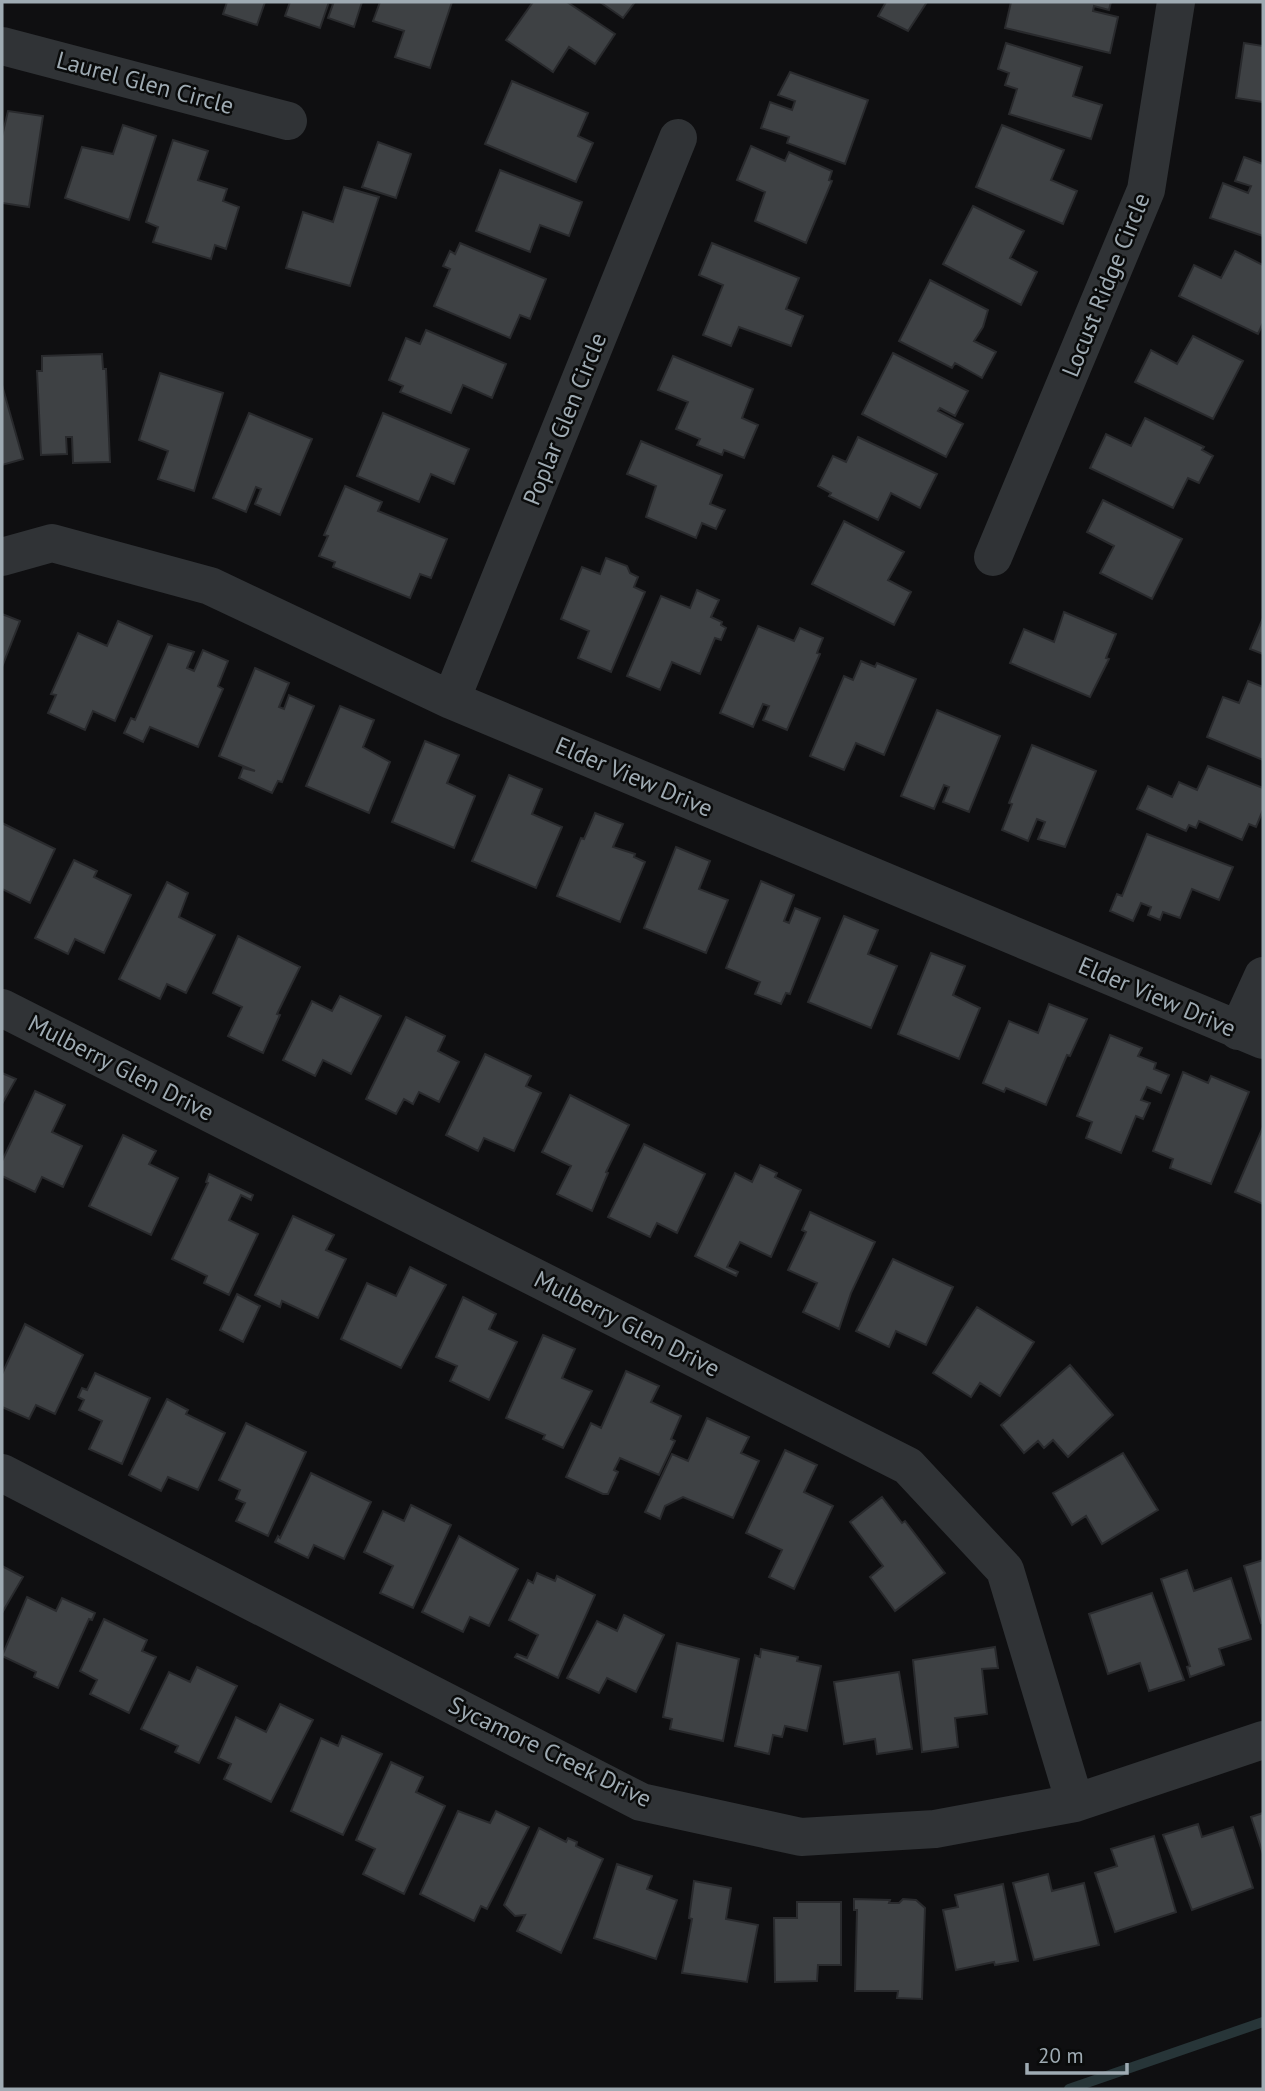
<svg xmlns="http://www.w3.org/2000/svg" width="1265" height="2091" viewBox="0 0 1265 2091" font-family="'PT Sans',sans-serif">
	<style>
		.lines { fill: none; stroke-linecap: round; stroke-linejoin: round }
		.stream { stroke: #273538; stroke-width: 10 }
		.building { fill: #3e4144; stroke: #292a2d; stroke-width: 2 }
		.minor { stroke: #303336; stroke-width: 38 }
		.labels { text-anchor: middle; stroke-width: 5; stroke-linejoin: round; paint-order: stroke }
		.street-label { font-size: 24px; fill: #9fabb3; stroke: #0a0b0b }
	</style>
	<rect width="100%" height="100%" fill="#0f0f11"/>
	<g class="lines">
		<!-- stream -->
		<path class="stream" d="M1069 2089 1263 2022"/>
	</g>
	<!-- building -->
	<path class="building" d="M227 2H265L257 25 223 14Z
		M290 2H362L354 27 328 18 333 4 329 2 320 28 285 16Z
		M380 2H452L430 68 395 57 404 31 373 21Z
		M533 2H567L615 34 595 64 569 47 553 72 506 40Z
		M600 2H635L623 18Z
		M886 2H927L908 31 878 16Z
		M1011 2H1111L1109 10 1094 6 1093 11 1118 17 1110 53 1005 28Z
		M1006 43 1082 67 1073 96 1102 105 1091 139 1009 114 1017 89 1005 85 1009 73 998 69Z
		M1244 43 1263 46V102L1236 98Z
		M790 72 868 100 845 164 787 143 789 137 761 128 770 102 792 110 795 101 778 95Z
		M512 81 588 113 578 136 593 143 576 182 485 144Z
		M8 111 43 116 29 207 2 203V136Z
		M123 125 156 136 129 220 65 198 82 147 113 154Z
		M1002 125 1064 150 1051 180 1077 191 1063 224 976 187Z
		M173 140 208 151 198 180 227 189 223 201 239 207 226 249 215 245 211 259 153 242 158 227 146 222Z
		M378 142 411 154 396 198 362 187Z
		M751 146 785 161 789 152 832 171 829 180 832 181 806 243 755 221 765 192 737 180Z
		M1244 157 1263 164V236L1210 218 1223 183 1248 193 1251 186 1235 181Z
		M500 170 582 202 569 236 540 225 530 252 476 231Z
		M344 187 379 197 350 286 286 268 303 212 333 222Z
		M973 206 1024 231 1010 258 1037 272 1021 305 943 264Z
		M460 243 546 279 530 319 520 315 510 338 434 306 450 269 443 266 450 251 455 254Z
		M712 243 799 278 786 309 803 316 791 346 739 327 731 346 703 335 723 285 699 275Z
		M1235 251 1263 265V323L1258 334 1179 296 1194 265 1221 278Z
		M930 280 988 310 983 327 974 341 996 352 982 378 955 363 952 368 899 341Z
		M426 330 506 364 492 398 463 385 451 413 400 392 403 386 389 380 406 338 420 344Z
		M1193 336 1243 361 1213 419 1135 382 1151 350 1177 364Z
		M893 353 968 391 955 416 940 408 938 411 963 424 946 457 862 414Z
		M102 354 103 369H106L110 462 73 463 72 437H66L67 454 41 455 37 371H42V356Z
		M673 356 753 389 742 418 758 425 744 458 724 450 722 455 697 445 700 439 676 429 688 402 658 390Z
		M160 373 223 393 194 491 158 479 168 451 139 440Z
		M2 385 23 459 2 465Z
		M249 413 312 439 280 515 255 504 261 489 256 487 246 512 213 498Z
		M383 413 469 449 454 484 431 474 419 502 357 476Z
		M1145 418 1204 447 1202 450 1213 456 1199 483 1188 478 1173 508 1090 468 1106 434 1131 446Z
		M858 437 937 474 920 508 891 493 878 520 829 496 831 493 818 486 833 456 846 462Z
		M641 441 722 475 710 504 725 510 716 529 702 523 696 538 646 517 656 486 627 474Z
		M345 486 382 502 378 511 447 539 431 578 420 574 410 598 333 567 335 562 319 556 328 536 324 535Z
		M1103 500 1182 539 1152 599 1100 573 1114 546 1087 532Z
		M844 521 904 552 888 580 911 592 894 625 812 584Z
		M606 558 627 566 630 573 638 577 634 587 645 592 611 672 578 658 589 631 561 619 582 567 600 574Z
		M697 590 719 600 711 617 722 622 721 625 726 628 721 640 715 638 700 674 672 662 660 690 627 676 661 596 690 608Z
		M1064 612 1116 634 1106 658 1109 659 1090 697 1010 663 1024 629 1054 642Z
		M2 614 20 621 2 667Z
		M1263 618V654L1250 649Z
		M118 621 152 636 115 721 93 711 85 730 48 713 56 695 51 694 78 633 107 646Z
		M758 626 794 641 800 628 823 638 817 653 820 654 787 730 763 720 769 706 763 704 753 727 720 713Z
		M168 644 194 652 187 668 194 671 203 650 228 661 218 686 223 689 198 747 150 727 143 742 124 733 131 718 135 720Z
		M861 661 875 667 877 663 916 679 884 755 856 743 844 770 810 756 844 676 853 680Z
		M255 668 289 683 279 707 284 709 289 695 314 706 282 782 278 781 272 793 239 778 243 768 255 771 219 756Z
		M1248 681 1263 687V760L1207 737 1223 697 1239 703Z
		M340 706 374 720 363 747 390 762 369 813 306 786Z
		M937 710 1000 736 969 812 943 802 949 787 944 785 934 809 901 796Z
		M425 741 459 755 447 783 475 796 454 848 392 822Z
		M1032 745 1096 771 1065 847 1038 839 1045 822 1037 819 1028 841 1002 830 1012 804 1009 803Z
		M1208 766 1263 788V810L1256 827 1249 824 1242 840 1199 821 1196 828 1189 825 1186 831 1137 809 1148 786 1172 797 1179 782 1197 790Z
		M509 775 542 789 532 814 562 827 536 888 472 861Z
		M595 813 623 824 613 847 635 854 634 857 645 862 620 922 557 896 581 838 584 839Z
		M2 823 55 849 30 903 2 889Z
		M1147 834 1233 867 1219 900 1192 889 1180 918 1163 912 1160 920 1148 915 1151 907 1141 903 1133 921 1110 911 1117 894 1122 896Z
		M676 847 710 861 699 889 728 900 706 953 644 928Z
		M74 860 97 871 94 877 131 895 104 953 75 939 68 954 35 938Z
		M761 881 794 895 784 921 789 923 795 908 820 918 790 994 786 993 781 1004 755 994 760 982 726 968Z
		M167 882 188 893 179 917 215 935 186 993 167 984 160 999 119 979Z
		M844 916 878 930 868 954 897 966 871 1028 808 1002Z
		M238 936 300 967 277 1014 280 1015 263 1053 228 1036 242 1007 213 993Z
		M931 953 965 966 953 995 980 1008 959 1059 898 1034Z
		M340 996 381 1016 351 1074 323 1060 315 1076 283 1060 312 1001 332 1011Z
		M1049 1004 1087 1019 1070 1056 1067 1055 1046 1105 1006 1088 1004 1092 983 1083 1009 1021 1038 1033Z
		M406 1017 445 1036 438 1051 459 1062 439 1102 419 1092 413 1104 404 1099 396 1114 366 1099Z
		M1110 1035 1142 1048 1138 1056 1156 1063 1154 1069 1169 1075 1161 1093 1147 1087 1141 1100 1150 1103 1143 1119 1136 1116 1121 1153 1086 1138 1092 1122 1077 1116Z
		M485 1054 531 1076 526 1086 541 1093 514 1151 484 1138 478 1151 446 1135Z
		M1183 1072 1208 1083 1211 1076 1249 1092 1211 1184 1170 1168 1173 1159 1153 1151Z
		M2 1073 16 1079 2 1104Z
		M35 1091 65 1105 52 1132 82 1146 63 1187 42 1177 35 1192 2 1176V1161Z
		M570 1095 629 1125 606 1172 608 1173 592 1211 557 1194 571 1166 542 1152Z
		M1263 1127V1204L1235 1192Z
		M123 1135 156 1151 149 1164 178 1178 151 1235 89 1206Z
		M644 1144 705 1174 677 1233 657 1223 650 1237 608 1217Z
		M760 1165 777 1173 775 1177 801 1190 771 1257 740 1242 727 1267 738 1272 736 1276 695 1256 735 1173 752 1182Z
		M209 1174 253 1195 251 1200 241 1195 229 1220 258 1234 229 1295 204 1283 207 1276 172 1259 208 1183 206 1182Z
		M810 1212 875 1242 851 1293 839 1329 803 1312 817 1283 788 1270 806 1232 802 1230Z
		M293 1216 334 1235 326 1250 346 1259 318 1318 282 1301 280 1307 255 1295Z
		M893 1259 953 1287 926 1345 896 1331 889 1347 856 1331Z
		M410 1267 446 1285 401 1368 341 1339 367 1283 396 1296Z
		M237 1294 260 1306 243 1342 220 1330Z
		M463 1297 496 1314 489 1329 517 1342 489 1400 450 1381 457 1366 436 1357Z
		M977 1307 1034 1342 1000 1396 980 1383 971 1397 933 1373Z
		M25 1324 83 1355 55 1414 36 1405 29 1419 2 1407V1374Z
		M543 1335 575 1349 562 1378 592 1391 563 1448 543 1439 545 1435 506 1418Z
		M1070 1365 1113 1415 1068 1457 1053 1440 1044 1448 1038 1441 1024 1453 1001 1425Z
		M626 1371 659 1386 651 1402 681 1416 671 1439 675 1441 659 1475 620 1458 614 1470 618 1472 608 1494H603L566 1477 591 1423 601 1428Z
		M95 1373 150 1398 122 1464 89 1449 102 1421 79 1410 84 1400 78 1397 82 1388 87 1390Z
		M167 1399 188 1410 186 1414 225 1433 198 1490 168 1477 161 1491 129 1475Z
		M707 1418 749 1437 741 1453 759 1461 733 1518 683 1497 665 1506 660 1519 645 1512 672 1454 688 1461Z
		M246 1423 306 1452 268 1536 236 1521 245 1503 236 1499 240 1490 219 1480Z
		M785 1450 817 1465 804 1492 833 1506 794 1589 769 1577 782 1550 746 1533Z
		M1123 1453 1158 1510 1102 1544 1086 1516 1072 1525 1053 1493Z
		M311 1473 371 1502 344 1559 314 1545 308 1558 275 1542 278 1536 280 1538Z
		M882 1497 902 1523 905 1521 945 1573 895 1611 870 1577 883 1566 850 1522Z
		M411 1505 451 1525 413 1608 380 1593 393 1566 364 1552 383 1511 404 1521Z
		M459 1536 518 1569 489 1626 470 1617 463 1632 422 1612Z
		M1263 1560V1622L1261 1623 1244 1566Z
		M2 1566 23 1577 2 1613Z
		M1187 1570 1194 1591 1231 1578 1251 1639 1219 1649 1224 1665 1190 1677 1187 1667 1190 1666 1161 1579Z
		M537 1573 555 1581 557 1576 595 1595 558 1678 515 1657 517 1654 527 1658 538 1635 509 1620 528 1580 533 1583Z
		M1152 1593 1184 1680 1149 1691 1140 1663 1108 1674 1089 1614Z
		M27 1597 56 1611 62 1598 95 1613 92 1620 89 1619 58 1688 34 1677 36 1672 2 1656Z
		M624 1615 664 1635 636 1692 607 1678 599 1693 567 1678 597 1621 617 1631Z
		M104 1619 147 1640 142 1651 156 1657 129 1713 90 1694 97 1680 80 1671Z
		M677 1643 739 1659 723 1741 670 1729 672 1719 663 1717Z
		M995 1647 998 1668 982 1669 987 1714 955 1718 958 1747 922 1752 913 1660Z
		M761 1649 798 1657 797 1661 821 1666 807 1731 785 1726 782 1737 773 1735 769 1754 735 1746 755 1655 760 1657Z
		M197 1667 237 1686 199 1763 175 1752 178 1746 141 1729 169 1672 190 1682Z
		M899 1672 912 1749 877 1754 875 1739 844 1744 834 1682Z
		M280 1704 313 1720 271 1802 224 1779 231 1764 218 1758 236 1717 266 1732Z
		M342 1736 382 1754 343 1835 291 1811 321 1738 338 1746Z
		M391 1762 423 1777 416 1792 445 1806 404 1894 363 1874 375 1849 356 1840Z
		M458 1811 490 1823 496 1811 529 1827 487 1909 481 1906 474 1921 420 1894Z
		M1263 1813V1854L1251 1817Z
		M1198 1824 1202 1837 1233 1827 1253 1888 1192 1910 1163 1835Z
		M539 1828 566 1842 568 1838 577 1842 576 1846 603 1859 561 1953 517 1931 525 1915 515 1916 504 1905Z
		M1154 1836 1176 1912 1115 1932 1095 1873 1117 1866 1111 1849Z
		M617 1864 652 1876 647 1889 677 1900 656 1959 594 1938Z
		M1048 1874 1052 1891 1084 1883 1099 1945 1034 1960 1013 1883Z
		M694 1881 731 1888 726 1919 758 1925 747 1982 682 1973 692 1919 689 1918Z
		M1003 1884 1018 1961 995 1965 994 1962 956 1970 943 1910 958 1907 955 1895Z
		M854 1899 890 1900 889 1903H899L903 1899 916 1900 925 1908 922 1999 897 1998 898 1991H855L857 1910H854Z
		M797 1902H841V1965H818L817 1981 775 1982 774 1918H797Z"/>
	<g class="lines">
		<!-- minor -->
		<path class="minor" d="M2 46 288 121
			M2 557 52 543 210 586 451 700 1263 1040
			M993 557 1146 190 1176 2
			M451 700 678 138
			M2 1008 908 1466 1005 1570 1075 1803
			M1238 1031 1263 976
			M2 1473 641 1802 801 1837 935 1829 1075 1803 1263 1740"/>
	</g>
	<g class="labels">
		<!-- street labels -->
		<g class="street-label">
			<text transform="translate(145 83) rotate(15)" y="8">Laurel Glen Circle</text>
			<text transform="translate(1106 285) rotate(-68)" y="8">Locust Ridge Circle</text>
			<text transform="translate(565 419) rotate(-68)" y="8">Poplar Glen Circle</text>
			<text transform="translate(634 777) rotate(23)" y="8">Elder View Drive</text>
			<text transform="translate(1157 997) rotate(23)" y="8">Elder View Drive</text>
			<text transform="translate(121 1068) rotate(27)" y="8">Mulberry Glen Drive</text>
			<text transform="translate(627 1324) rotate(27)" y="8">Mulberry Glen Drive</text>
			<text transform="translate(550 1752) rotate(26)" y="8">Sycamore Creek Drive</text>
		</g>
	</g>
	<!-- border -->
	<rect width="1265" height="2091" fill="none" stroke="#9fabb3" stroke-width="7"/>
	<!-- scale -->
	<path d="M1027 2063v10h100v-10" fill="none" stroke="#9fabb3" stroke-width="3.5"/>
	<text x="1038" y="2063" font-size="21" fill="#9fabb3" stroke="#0a0b0b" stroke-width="5" paint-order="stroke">20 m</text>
</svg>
